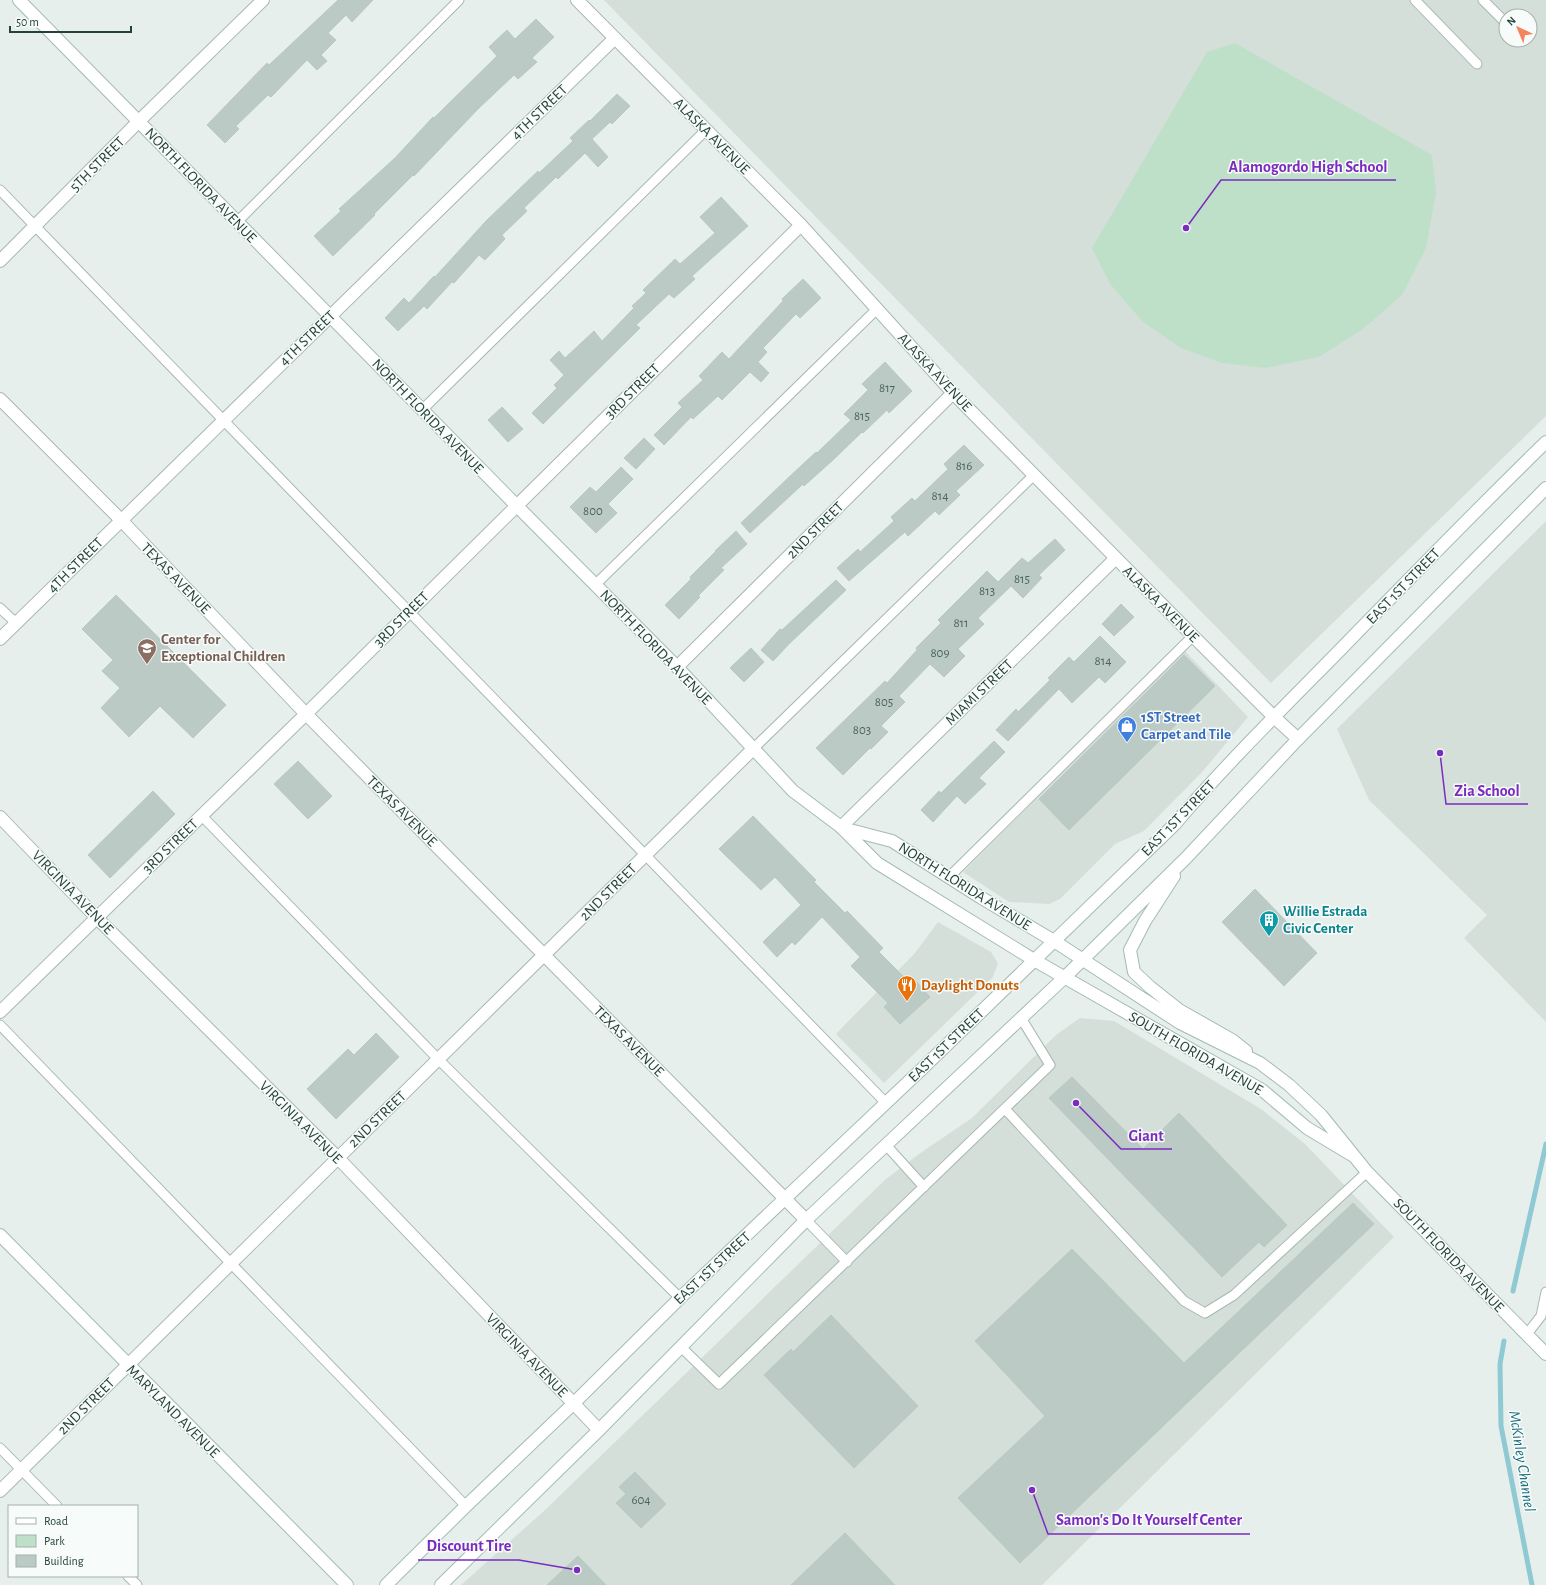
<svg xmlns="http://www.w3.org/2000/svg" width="1546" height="1585" viewBox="0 0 1546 1585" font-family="'Alegreya Sans',sans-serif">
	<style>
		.built { fill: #d4dfda; fill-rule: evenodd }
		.green { fill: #bfe0c8 }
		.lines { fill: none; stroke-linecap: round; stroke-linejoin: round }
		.stream { stroke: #8ec9d4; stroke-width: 5 }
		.building { fill: #bbcac4; stroke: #b8c9c2 }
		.lane-casing { stroke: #a8b8b2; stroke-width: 11 }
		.street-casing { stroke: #a8b8b2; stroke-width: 14 }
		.secondary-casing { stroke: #a4bbb3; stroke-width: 14 }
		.lane { stroke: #fff; stroke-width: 9 }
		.street { stroke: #fff; stroke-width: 12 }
		.secondary { stroke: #fff; stroke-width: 12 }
		.labels { text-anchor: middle; stroke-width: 3; stroke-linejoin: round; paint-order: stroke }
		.number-label { font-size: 13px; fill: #4a645c }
		.street-label { font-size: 15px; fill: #24423a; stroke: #f7fbf9 }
		.education-label { font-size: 15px; font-weight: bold; fill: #785e54; stroke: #f7fbf9; text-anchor: start }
		.shop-label { font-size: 15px; font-weight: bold; fill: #366cbe; stroke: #f7fbf9; text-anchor: start }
		.culture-label { font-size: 15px; font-weight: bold; fill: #0d838f; stroke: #f7fbf9; text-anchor: start }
		.food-label { font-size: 15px; font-weight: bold; fill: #c56008; stroke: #f7fbf9; text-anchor: start }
		.water-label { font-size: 16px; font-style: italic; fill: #1c6f80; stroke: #f7fbf9 }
		.leader { fill: none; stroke: #7b2cbf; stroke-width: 1.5 }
		.callout-dot { fill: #7b2cbf; stroke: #f7fbf9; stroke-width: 1.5 }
		.callout-label { font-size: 16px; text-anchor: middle; font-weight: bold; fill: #7b2cbf; stroke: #f7fbf9; stroke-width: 3; stroke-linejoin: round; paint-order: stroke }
	</style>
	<rect width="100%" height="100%" fill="#e6efeb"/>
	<!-- built -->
	<path class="built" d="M604 0H1546V416L1271 683ZM1506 16H1530V40H1506Z
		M1546 521V1022L1464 938 1487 915 1369 800 1337 729Z
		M1184 650 1248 717 1203 771 1144 831 1115 844 1060 899 1049 904 1009 902 963 872Z
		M938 922 991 952 998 963 993 977 884 1083 836 1034 915 953Z
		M1080 1018 1114 1021 1261 1109 1305 1144 1394 1237 1042 1585H461L544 1511 886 1179 919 1154 972 1118 1056 1035Z"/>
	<!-- green -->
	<path class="green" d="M1235 43 1432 155 1436 193 1426 248 1402 295 1363 329 1319 357 1265 368 1222 363 1181 348 1143 322 1110 284 1092 248 1207 52Z"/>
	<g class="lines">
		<!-- stream -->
		<path class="stream" d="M1513 1291 1546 1144
			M1504 1341 1500 1364 1501 1426 1532 1585"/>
	</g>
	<!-- building -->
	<path class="building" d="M338 0H373L352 22 346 15 328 33 336 40 321 55 327 61 317 70 307 60 271 97 268 95 236 126 239 129 225 143 207 125 267 63 269 65Z
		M536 19 554 37 532 58 537 62 518 79 514 75 478 109 414 176 413 175 374 214 375 215 333 256 314 236 341 211 339 209 395 158 433 117 434 118 497 56 489 47 507 30 515 39Z
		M617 94 630 106 612 124 610 122 592 139 608 157 598 167 585 153 558 179 556 177 524 208 527 211 502 235 505 239 485 260 479 255 454 283 452 282 427 309 424 306 398 331 385 318 404 298 409 303 434 276 435 277 486 221 538 171 539 173 573 141 570 138 589 120 590 121Z
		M721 197 748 226 692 276 695 279 674 298 669 294 636 325 640 328 543 424 532 413 557 388 554 385 564 375 550 360 559 351 565 358 594 331 602 341 634 308 632 306 646 293 643 290 675 259 680 264 715 233 700 217Z
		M803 279 821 298 800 318 796 314 763 348 767 352 758 362 769 373 761 382 750 372 722 400 718 396 693 419 691 417 664 445 654 435 682 407 678 403 703 380 699 376 722 352 729 359 783 301 782 299Z
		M885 362 912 391 889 413 887 410 863 433 862 432 833 460 804 486 803 484 750 533 741 523 788 478 816 452 817 453 851 420 844 414 868 390 862 384Z
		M502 407 523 429 508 442 488 420Z
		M644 438 655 449 636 469 624 458Z
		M964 445 984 465 956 491 960 495 939 515 935 511 908 536 905 532 849 581 837 568 858 549 860 552 894 521 891 517 912 498 915 501 948 469 944 464Z
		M621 467 633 479 608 504 617 513 596 533 570 507 590 487 596 492Z
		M736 531 747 544 721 568 724 570 698 596 700 597 679 619 665 605 691 579 690 577 716 551H715Z
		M1055 539 1065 550 1039 575 1042 578 1023 598 1011 586 978 618 984 624 958 649 965 656 944 677 930 664 899 696 905 702 881 726 888 732 871 749 870 748 843 775 816 748 885 681 887 683 917 650 916 648 941 623 938 620 987 571 998 582 1022 558 1028 563Z
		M836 580 846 590 789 644 773 661 761 650 780 629 782 630Z
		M116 595 226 705 193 738 160 706 129 737 101 708 120 688 102 671 113 660 82 629Z
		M1121 604 1134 617 1114 636 1102 624Z
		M1100 636 1126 662 1105 683 1099 677 1072 703 1059 689 1008 741 996 730 1016 709 1018 712 1050 680 1048 678 1069 657 1074 662Z
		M751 648 764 662 744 682 730 668Z
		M1184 655 1215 686 1069 830 1039 799Z
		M994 741 1005 752 979 778 986 784 965 804 957 796 933 822 921 810 939 791 941 793Z
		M298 761 332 796 308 819 274 784Z
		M153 791 175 814 110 878 88 855Z
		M753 816 816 880 814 882 845 913 847 911 883 948 879 952 910 983 914 979 930 997 900 1024 884 1007 888 1003 851 966 860 957 822 917 795 945 792 942 777 957 763 942 801 905 775 877 761 890 719 849Z
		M1255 889 1317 953 1284 986 1222 922Z
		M376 1033 399 1057 336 1119 307 1089 348 1049 354 1055Z
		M1072 1077 1143 1149 1179 1113 1287 1225 1264 1247 1259 1242 1222 1277 1049 1098Z
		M1353 1203 1374 1224 1020 1563 958 1498 1045 1416 975 1341 1072 1249 1184 1363Z
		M831 1315 918 1406 854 1468 764 1375 791 1349 793 1352Z
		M635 1472 666 1504 641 1528 616 1503 626 1494 619 1487Z
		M845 1533 895 1585H791Z
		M578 1556 606 1585H547Z"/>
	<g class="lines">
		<defs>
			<path id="lane" d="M1415 0 1477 64
				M1483 0 1506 23
				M0 190 886 1103
				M237 222 459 0
				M422 410 706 130
				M595 585 877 309
				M0 608 16 623
				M754 748 1034 475
				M202 816 438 1059 680 1298
				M949 877 1193 636
				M0 1025 466 1506
				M1005 1109 1184 1301 1205 1313 1234 1295 1367 1172
				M886 1145 924 1187
				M806 1220 847 1262
				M1527 1334 1541 1316 1546 1292
				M681 1347 719 1384 1050 1065 1021 1018
				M0 1448 57 1506
				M128 1576 137 1585"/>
			<path id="street" d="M577 0 801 225 953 393 1193 636 1274 717 1298 739
				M0 261 139 121 263 0
				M0 399 121 520 306 714 806 1220
				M0 639 614 39
				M677 667 953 393
				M0 817 97 918 338 1158 599 1430
				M841 827 1116 558
				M0 1012 306 714 801 225
				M0 1491 754 748"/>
			<path id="secondary" d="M19 0 516 505 677 667 793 791 841 827 877 863 1034 960 1262 1090 1307 1128 1352 1155
				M842 828 892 841 980 897 1054 941 1180 1023 1260 1063 1289 1085 1321 1115 1367 1172 1546 1354
				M1174 876 1145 921 1130 950 1134 972 1150 987 1179 1010 1232 1040 1246 1051
				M0 1235 347 1585
				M386 1585 466 1506 574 1403 680 1298 925 1066 1174 825C1226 764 1284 707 1340 650 1408 580 1476 510 1546 442
				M441 1585 599 1430 806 1220 1065 977 1186 858 1298 739 1546 488"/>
		</defs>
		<!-- lane casing -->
		<use href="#lane" class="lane-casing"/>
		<!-- street casing -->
		<use href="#street" class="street-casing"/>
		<!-- secondary casing -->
		<use href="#secondary" class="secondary-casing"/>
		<!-- lane -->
		<use href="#lane" class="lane"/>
		<!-- street -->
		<use href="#street" class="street"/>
		<!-- secondary -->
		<use href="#secondary" class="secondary"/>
	</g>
	<!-- icons -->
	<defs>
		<symbol id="school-pin" viewBox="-11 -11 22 30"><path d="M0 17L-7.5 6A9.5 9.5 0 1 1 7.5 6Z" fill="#8d6e63" stroke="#f7fbf9"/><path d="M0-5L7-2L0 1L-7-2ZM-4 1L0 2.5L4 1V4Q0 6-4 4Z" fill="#fff"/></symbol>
		<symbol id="shop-pin" viewBox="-11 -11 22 30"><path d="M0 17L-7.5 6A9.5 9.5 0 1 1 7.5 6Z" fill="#3f7fe0" stroke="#f7fbf9"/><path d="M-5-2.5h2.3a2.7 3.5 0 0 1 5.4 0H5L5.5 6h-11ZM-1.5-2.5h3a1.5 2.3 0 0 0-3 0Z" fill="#fff"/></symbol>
		<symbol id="building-pin" viewBox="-11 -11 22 30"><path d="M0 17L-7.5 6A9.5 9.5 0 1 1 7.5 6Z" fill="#0f9aa8" stroke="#f7fbf9"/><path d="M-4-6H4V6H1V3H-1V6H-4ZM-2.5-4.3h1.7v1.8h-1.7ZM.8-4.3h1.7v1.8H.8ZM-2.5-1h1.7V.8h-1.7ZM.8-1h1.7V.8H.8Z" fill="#fff"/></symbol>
		<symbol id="restaurant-pin" viewBox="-11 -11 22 30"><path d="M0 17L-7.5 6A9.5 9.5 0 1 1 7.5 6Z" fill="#e8710a" stroke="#f7fbf9"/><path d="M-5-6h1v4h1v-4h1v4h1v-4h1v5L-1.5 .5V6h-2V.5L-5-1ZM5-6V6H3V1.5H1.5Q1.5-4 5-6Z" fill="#fff"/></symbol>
	</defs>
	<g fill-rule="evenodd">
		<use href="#school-pin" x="136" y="637" width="22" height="30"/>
		<use href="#shop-pin" x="1116" y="715" width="22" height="30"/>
		<use href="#building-pin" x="1258" y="909" width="22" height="30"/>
		<use href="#restaurant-pin" x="896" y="974" width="22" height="30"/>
	</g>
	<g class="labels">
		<!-- number labels -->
		<g class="number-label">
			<text x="887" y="392">817</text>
			<text x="862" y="420">815</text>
			<text x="964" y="470">816</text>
			<text x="940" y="500">814</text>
			<text x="593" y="515">800</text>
			<text x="1022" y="583">815</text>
			<text x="987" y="595">813</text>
			<text x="961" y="627">811</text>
			<text x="940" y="657">809</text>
			<text x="1103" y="665">814</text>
			<text x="884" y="706">805</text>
			<text x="862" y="734">803</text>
			<text x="641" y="1504">604</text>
		</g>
		<!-- street labels -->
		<g class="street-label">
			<text transform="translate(539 112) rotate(-44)" y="5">4TH STREET</text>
			<text transform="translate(712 136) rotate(45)" y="5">ALASKA AVENUE</text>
			<text transform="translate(97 164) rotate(-45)" y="5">5TH STREET</text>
			<text transform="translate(201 185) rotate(46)" y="5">NORTH FLORIDA AVENUE</text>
			<text transform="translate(307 338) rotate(-44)" y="5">4TH STREET</text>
			<text transform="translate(935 372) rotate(47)" y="5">ALASKA AVENUE</text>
			<text transform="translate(632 391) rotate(-45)" y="5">3RD STREET</text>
			<text transform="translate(428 416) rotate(46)" y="5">NORTH FLORIDA AVENUE</text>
			<text transform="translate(815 530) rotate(-45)" y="5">2ND STREET</text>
			<text transform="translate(75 565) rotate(-45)" y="5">4TH STREET</text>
			<text transform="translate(176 578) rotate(46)" y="5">TEXAS AVENUE</text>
			<text transform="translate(1403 586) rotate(-46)" y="5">EAST 1ST STREET</text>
			<text transform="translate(1161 604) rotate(45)" y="5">ALASKA AVENUE</text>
			<text transform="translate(401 619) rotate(-45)" y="5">3RD STREET</text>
			<text transform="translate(656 647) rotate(46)" y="5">NORTH FLORIDA AVENUE</text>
			<text transform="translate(979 692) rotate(-44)" y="5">MIAMI STREET</text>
			<text transform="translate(402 811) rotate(45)" y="5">TEXAS AVENUE</text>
			<text transform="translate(1178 818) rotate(-46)" y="5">EAST 1ST STREET</text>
			<text transform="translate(170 846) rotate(-44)" y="5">3RD STREET</text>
			<text transform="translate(965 886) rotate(32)" y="5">NORTH FLORIDA AVENUE</text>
			<text transform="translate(73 892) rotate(46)" y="5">VIRGINIA AVENUE</text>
			<text transform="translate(608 892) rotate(-45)" y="5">2ND STREET</text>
			<text transform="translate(629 1041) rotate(45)" y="5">TEXAS AVENUE</text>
			<text transform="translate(946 1045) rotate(-44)" y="5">EAST 1ST STREET</text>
			<text transform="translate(1196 1053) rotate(30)" y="5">SOUTH FLORIDA AVENUE</text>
			<text transform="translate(377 1119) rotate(-44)" y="5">2ND STREET</text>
			<text transform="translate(301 1122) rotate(45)" y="5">VIRGINIA AVENUE</text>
			<text transform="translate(1449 1255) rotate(46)" y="5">SOUTH FLORIDA AVENUE</text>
			<text transform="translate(712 1268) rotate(-43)" y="5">EAST 1ST STREET</text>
			<text transform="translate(527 1355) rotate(46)" y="5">VIRGINIA AVENUE</text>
			<text transform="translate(86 1406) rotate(-45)" y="5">2ND STREET</text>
			<text transform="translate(173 1411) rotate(45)" y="5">MARYLAND AVENUE</text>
		</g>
		<!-- education labels -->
		<g class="education-label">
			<text x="161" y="644">Center for<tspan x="161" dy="17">Exceptional Children</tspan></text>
		</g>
		<!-- shop labels -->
		<g class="shop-label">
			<text x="1141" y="722">1ST Street<tspan x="1141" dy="17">Carpet and Tile</tspan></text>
		</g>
		<!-- culture labels -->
		<g class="culture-label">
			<text x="1283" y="916">Willie Estrada<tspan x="1283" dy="17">Civic Center</tspan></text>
		</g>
		<!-- food labels -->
		<g class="food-label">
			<text x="921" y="990">Daylight Donuts</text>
		</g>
		<!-- water labels -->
		<g class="water-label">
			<text transform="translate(1523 1461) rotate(81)" y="6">McKinley Channel</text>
		</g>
	</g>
	<!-- callouts -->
	<path class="leader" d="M1186 228L1221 180H1396M1440 753L1446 804H1528M1076 1103L1121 1149H1172M1032 1490L1048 1534H1250M577 1570L519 1560H418"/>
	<g class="callout-dot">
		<circle cx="1186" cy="228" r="4"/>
		<circle cx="1440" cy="753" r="4"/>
		<circle cx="1076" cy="1103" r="4"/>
		<circle cx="1032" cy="1490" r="4"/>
		<circle cx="577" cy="1570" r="4"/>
	</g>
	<g class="callout-label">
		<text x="1308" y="172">Alamogordo High School</text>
		<text x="1487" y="796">Zia School</text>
		<text x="1146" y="1141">Giant</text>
		<text x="1149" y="1525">Samon's Do It Yourself Center</text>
		<text x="469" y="1551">Discount Tire</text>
	</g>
	<!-- legend -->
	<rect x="8" y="1505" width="130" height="72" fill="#f7fbf9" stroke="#a3b1ad"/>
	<rect x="16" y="1518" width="20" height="6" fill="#ffffff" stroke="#a3b1ad"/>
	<text x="44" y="1525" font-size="12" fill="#24423a">Road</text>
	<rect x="16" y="1535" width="20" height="12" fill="#bfe0c8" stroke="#a3b1ad"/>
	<text x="44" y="1545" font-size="12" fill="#24423a">Park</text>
	<rect x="16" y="1555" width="20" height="12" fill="#bbcac4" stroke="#a3b1ad"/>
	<text x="44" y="1565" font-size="12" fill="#24423a">Building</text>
	<!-- north arrow -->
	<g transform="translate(1518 28) rotate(316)"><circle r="19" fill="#f7fbf9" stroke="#a3b1ad"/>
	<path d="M0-3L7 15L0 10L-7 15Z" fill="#f4845f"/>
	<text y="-6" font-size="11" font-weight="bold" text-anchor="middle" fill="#24423a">N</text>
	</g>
	<!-- scale -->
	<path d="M10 26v6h121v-6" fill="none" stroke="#24423a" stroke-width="2"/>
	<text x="16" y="26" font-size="12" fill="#24423a" stroke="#f7fbf9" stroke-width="3" paint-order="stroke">50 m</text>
</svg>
